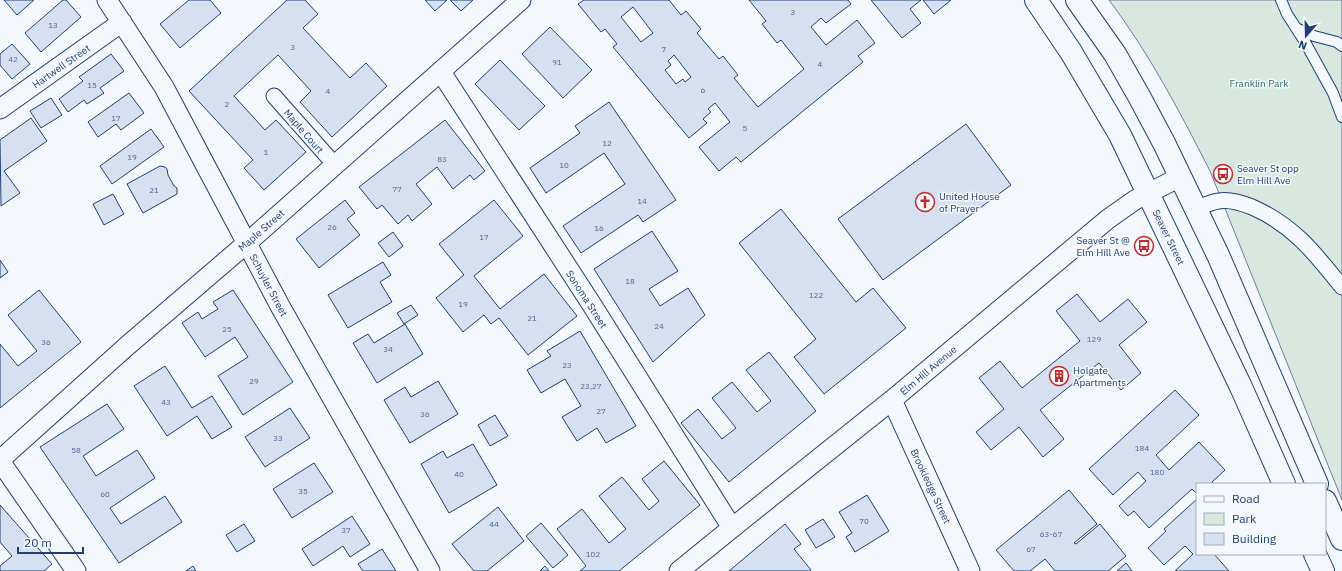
<svg xmlns="http://www.w3.org/2000/svg" width="1342" height="571" viewBox="0 0 1342 571" font-family="'IBM Plex Sans',sans-serif">
	<style>
		.green { fill: #d7e8df; stroke: #687fa3 }
		.building { fill: #d5e0f0; stroke: #1d3f73; fill-rule: evenodd }
		.lines { fill: none; stroke-linecap: round; stroke-linejoin: round }
		.service-casing { stroke: #1d3f73; stroke-width: 12 }
		.pedestrian-casing { stroke: #1d3f73; stroke-width: 17 }
		.minor-casing { stroke: #1d3f73; stroke-width: 21 }
		.primary-casing { stroke: #1d3f73; stroke-width: 24 }
		.service { stroke: #f4f7fb; stroke-width: 10 }
		.pedestrian { stroke: #f4f7fb; stroke-width: 15 }
		.minor { stroke: #f4f7fb; stroke-width: 19 }
		.primary { stroke: #f4f7fb; stroke-width: 22 }
		.labels { text-anchor: middle; stroke-width: 3; stroke-linejoin: round; paint-order: stroke }
		.number-label { font-size: 8px; fill: #4b6792 }
		.street-label { font-size: 10px; fill: #1d3f73; stroke: #f4f7fb }
		.park-label { font-size: 10px; fill: #2c6c60; stroke: #f4f7fb }
		.poi-label { font-size: 10px; fill: #1d3f73; stroke: #f4f7fb; text-anchor: start }
	</style>
	<rect width="100%" height="100%" fill="#f4f7fb"/>
	<!-- green -->
	<path class="green" d="M1109 0H1342V500L1210 171C1180 112 1149 53 1109 0Z"/>
	<!-- building -->
	<path class="building" d="M4 0H34L17 15Z
		M63 0H66L81 17 41 52 25 33Z
		M189 0H210L221 13 180 48 160 24Z
		M287 0H305L318 14 303 28 350 78 366 63 387 86 332 137 300 102 311 91 278 55 234 96 265 130 276 120 306 152 264 190 244 168 253 160 189 91Z
		M425 0H447L435 11Z
		M450 0H473L461 11Z
		M584 0H669L681 15 686 11 701 29 697 33 719 59 723 56 738 75 734 78 758 107 804 69 781 40 777 43 762 24 766 21 749 0H848L851 4 826 23 821 18 811 27 826 45 857 20 875 43 858 56 863 62 741 162 736 157 719 171 699 147 730 122 715 103 708 109 711 112 703 119 707 123 689 138 613 47 617 44 605 29 601 32 578 4ZM633 7 653 33 641 42 621 17ZM674 55 691 77 685 82 683 79 676 84 665 70 671 65 668 61Z
		M871 0H921L910 9 921 23 902 38Z
		M923 0H951L934 14Z
		M550 27 592 70 563 98 522 54Z
		M12 44 30 64 12 79 0 65V54Z
		M111 54 124 71 100 88 104 93 87 104 84 100 68 112 59 99 83 81 79 77Z
		M500 60 545 106 519 130 475 84Z
		M129 93 144 113 121 130 116 124 98 137 88 122Z
		M51 98 62 115 41 128 30 111Z
		M609 102 676 200 643 222 638 215 581 253 563 226 625 184 604 153 546 193 530 168 580 133 575 126Z
		M31 118 47 141 4 171 20 193 1 206 0 140Z
		M445 120 485 171 474 180 470 175 453 189 437 167 416 184 432 204 412 221 408 215 398 224 382 205 377 209 359 187Z
		M966 124 1011 185 883 280 838 219Z
		M151 129 164 147 112 184 100 166Z
		M160 166 165 167 167 169 168 175 174 186 177 188V194L143 213 127 184Z
		M113 194 124 214 104 225 93 204Z
		M345 200 355 213 347 219 360 235 319 268 296 239Z
		M494 200 523 236 474 276 500 309 544 274 577 316 528 355 499 318 491 324 484 315 463 332 436 298 464 275 439 244Z
		M781 209 856 302 873 288 906 328 824 394 794 357 816 339 739 243Z
		M652 231 678 271 649 289 660 306 688 288 705 315 653 362 594 269Z
		M393 232 403 246 389 257 378 243Z
		M0 260 8 272 0 278Z
		M383 262 391 275 380 282 392 302 348 328 328 295Z
		M39 290 81 342 0 408V344L18 366 37 351 8 315Z
		M233 290 293 382 243 415 218 376 248 357 235 337 205 357 182 323 198 312 202 319 218 309 213 302Z
		M1077 294 1100 322 1128 299 1147 322 1119 345 1141 373 1121 390 1099 363 1040 410 1064 439 1043 457 1019 427 991 450 976 432 1004 409 979 378 1000 361 1022 388 1080 341 1056 311Z
		M411 305 418 315 404 324 397 313Z
		M405 324 423 354 377 383 353 343 368 334 374 343Z
		M580 331 636 426 606 443 597 428 577 441 562 417 581 406 565 379 541 393 527 370 551 356 547 351Z
		M769 352 816 411 729 482 681 423 698 409 722 439 736 428 712 398 732 382 757 412 771 401 746 370Z
		M165 366 192 408 212 396 232 427 212 439 197 416 167 436 134 386Z
		M438 381 458 414 410 443 384 400 405 387 411 397Z
		M1175 390 1199 415 1156 455 1169 470 1199 442 1225 470 1212 482 1214 484H1197V494L1192 489 1149 528 1134 511 1128 516 1119 506 1146 481 1138 472 1113 495 1089 469Z
		M107 404 124 429 83 456 96 476 137 450 155 478 110 508 121 524 165 496 182 522 119 563 40 447Z
		M290 408 310 438 265 467 245 437Z
		M495 415 508 436 490 446 478 425Z
		M473 444 497 485 449 513 421 464 443 451 447 458Z
		M664 461 700 505 619 571H580L586 566 557 529 582 509 609 543 626 529 599 496 622 477 649 510 659 501 642 479Z
		M314 463 333 492 292 518 273 489Z
		M1069 490 1097 524 1074 543 1076 544 1100 524 1126 556 1108 571H1055L1045 559 1030 571H1014L996 550Z
		M867 495 889 531 855 552 846 537 852 533 839 512Z
		M1197 499V554H1214L1229 571H1175L1193 554 1185 546 1164 565 1148 548 1166 531 1164 529Z
		M0 505 52 564 44 571H0V566L12 556 0 542Z
		M498 507 524 541 487 571H474L452 544Z
		M352 516 370 544 350 557 343 546 313 566 302 549Z
		M823 519 835 537 816 548 805 530Z
		M541 523 568 555 553 568 526 536Z
		M244 524 255 541 237 552 226 535Z
		M785 524 801 544 794 549 811 570 810 571H729Z
		M382 549 396 571H363L358 564Z
		M1126 563 1132 571H1117Z
		M193 566 196 571H186Z
		M545 566 549 571H540Z"/>
	<g class="lines">
		<defs>
			<path id="service" d="M1281 0 1287 14 1305 42 1333 93 1342 117
				M1296 28 1314 36 1337 42 1342 46"/>
			<path id="pedestrian" d="M274 96 335 165
				M1196 209C1203 206 1211 202 1219 201 1229 199 1242 203 1252 207 1293 225 1314 252 1342 287"/>
			<path id="minor" d="M107 0 164 87 280 306 430 571
				M441 72 592 305 732 528
				M0 109 122 22
				M892 400 970 571
				M0 460 127 346 247 243 521 0
				M0 461 76 571
				M679 571 732 528 892 400 1108 219 1135 200 1180 177"/>
			<path id="primary" d="M1036 0 1071 52 1120 135 1241 387 1284 484
				M1077 0 1115 54 1140 98 1164 143 1218 255 1317 484
				M1325 501 1342 539
				M1315 554 1323 571"/>
		</defs>
		<!-- service casing -->
		<use href="#service" class="service-casing"/>
		<!-- pedestrian casing -->
		<use href="#pedestrian" class="pedestrian-casing"/>
		<!-- minor casing -->
		<use href="#minor" class="minor-casing"/>
		<!-- primary casing -->
		<use href="#primary" class="primary-casing"/>
		<!-- service -->
		<use href="#service" class="service"/>
		<!-- pedestrian -->
		<use href="#pedestrian" class="pedestrian"/>
		<!-- minor -->
		<use href="#minor" class="minor"/>
		<!-- primary -->
		<use href="#primary" class="primary"/>
	</g>
	<!-- icons -->
	<defs>
		<symbol id="bus-ring" viewBox="-11 -11 22 22"><circle r="9.5" fill="#f4f7fb" stroke="#c62828" stroke-width="1.5"/><path d="M-5-6H5V4H4V6H2V4H-2V6H-4V4H-5ZM-3.5-4V0h7V-4ZM-3.5 1.2v1.5H-2V1.2ZM2 1.2v1.5H3.5V1.2Z" fill="#c62828"/></symbol>
		<symbol id="church-ring" viewBox="-11 -11 22 22"><circle r="9.5" fill="#f4f7fb" stroke="#c62828" stroke-width="1.5"/><path d="M-1.2-6h2.4v3.5h3.3v2.4h-3.3V6h-2.4V-.1h-3.3v-2.4h3.3Z" fill="#c62828"/></symbol>
		<symbol id="building-ring" viewBox="-11 -11 22 22"><circle r="9.5" fill="#f4f7fb" stroke="#c62828" stroke-width="1.5"/><path d="M-4-6H4V6H1V3H-1V6H-4ZM-2.5-4.3h1.7v1.8h-1.7ZM.8-4.3h1.7v1.8H.8ZM-2.5-1h1.7V.8h-1.7ZM.8-1h1.7V.8H.8Z" fill="#c62828"/></symbol>
	</defs>
	<g fill-rule="evenodd">
		<use href="#bus-ring" x="1212" y="163" width="22" height="22"/>
		<use href="#church-ring" x="914" y="191" width="22" height="22"/>
		<use href="#bus-ring" x="1133" y="235" width="22" height="22"/>
		<use href="#building-ring" x="1048" y="365" width="22" height="22"/>
	</g>
	<g class="labels">
		<!-- number labels -->
		<g class="number-label">
			<text x="793" y="15">3</text>
			<text x="53" y="28">13</text>
			<text x="293" y="50">3</text>
			<text x="664" y="52">7</text>
			<text x="13" y="62">42</text>
			<text x="557" y="65">91</text>
			<text x="820" y="67">4</text>
			<text x="92" y="88">15</text>
			<text x="703" y="93">6</text>
			<text x="328" y="94">4</text>
			<text x="227" y="107">2</text>
			<text x="116" y="121">17</text>
			<text x="745" y="131">5</text>
			<text x="607" y="146">12</text>
			<text x="266" y="155">1</text>
			<text x="132" y="160">19</text>
			<text x="442" y="162">83</text>
			<text x="564" y="168">10</text>
			<text x="397" y="192">77</text>
			<text x="154" y="193">21</text>
			<text x="642" y="204">14</text>
			<text x="332" y="230">26</text>
			<text x="599" y="231">16</text>
			<text x="484" y="240">17</text>
			<text x="630" y="284">18</text>
			<text x="816" y="298">122</text>
			<text x="463" y="307">19</text>
			<text x="532" y="321">21</text>
			<text x="659" y="329">24</text>
			<text x="227" y="332">25</text>
			<text x="1094" y="342">129</text>
			<text x="46" y="345">36</text>
			<text x="388" y="352">34</text>
			<text x="567" y="368">23</text>
			<text x="254" y="384">29</text>
			<text x="591" y="389">23,27</text>
			<text x="166" y="405">43</text>
			<text x="601" y="414">27</text>
			<text x="425" y="417">36</text>
			<text x="278" y="441">33</text>
			<text x="1142" y="451">184</text>
			<text x="76" y="453">58</text>
			<text x="1157" y="475">180</text>
			<text x="459" y="477">40</text>
			<text x="303" y="494">35</text>
			<text x="105" y="497">60</text>
			<text x="864" y="524">70</text>
			<text x="494" y="527">44</text>
			<text x="346" y="533">37</text>
			<text x="1051" y="537">63-67</text>
			<text x="1031" y="552">67</text>
			<text x="593" y="557">102</text>
		</g>
		<!-- street labels -->
		<g class="street-label">
			<text transform="translate(61 66) rotate(-35)" y="4">Hartwell Street</text>
			<text transform="translate(304 131) rotate(49)" y="4">Maple Court</text>
			<text transform="translate(261 230) rotate(-41)" y="4">Maple Street</text>
			<text transform="translate(1169 237) rotate(64)" y="4">Seaver Street</text>
			<text transform="translate(269 285) rotate(62)" y="4">Schuyler Street</text>
			<text transform="translate(587 299) rotate(57)" y="4">Sonoma Street</text>
			<text transform="translate(928 370) rotate(-40)" y="4">Elm Hill Avenue</text>
			<text transform="translate(931 486) rotate(65)" y="4">Brookledge Street</text>
		</g>
		<!-- park labels -->
		<g class="park-label">
			<text x="1259" y="87">Franklin Park</text>
		</g>
		<!-- poi labels -->
		<g class="poi-label">
			<text x="1237" y="172">Seaver St opp<tspan x="1237" dy="12">Elm Hill Ave</tspan></text>
			<text x="939" y="200">United House<tspan x="939" dy="12">of Prayer</tspan></text>
			<text x="1130" y="244" text-anchor="end">Seaver St @<tspan x="1130" dy="12">Elm Hill Ave</tspan></text>
			<text x="1073" y="374">Holgate<tspan x="1073" dy="12">Apartments</tspan></text>
		</g>
	</g>
	<!-- legend -->
	<rect x="1196" y="483" width="130" height="72" fill="#f4f7fb" stroke="#9eadc5"/>
	<rect x="1204" y="496" width="20" height="6" fill="#f4f7fb" stroke="#9eadc5"/>
	<text x="1232" y="503" font-size="12" fill="#1d3f73">Road</text>
	<rect x="1204" y="513" width="20" height="12" fill="#d7e8df" stroke="#9eadc5"/>
	<text x="1232" y="523" font-size="12" fill="#1d3f73">Park</text>
	<rect x="1204" y="533" width="20" height="12" fill="#d5e0f0" stroke="#9eadc5"/>
	<text x="1232" y="543" font-size="12" fill="#1d3f73">Building</text>
	<!-- north arrow -->
	<g transform="translate(1306 36) rotate(200)" stroke="#f4f7fb" stroke-width="3" paint-order="stroke">
	<path d="M0-3L7 15L0 10L-7 15Z" fill="#1d3f73"/>
	<text y="-6" font-size="11" font-weight="bold" text-anchor="middle" fill="#1d3f73">N</text>
	</g>
	<!-- scale -->
	<path d="M18 547v6h65v-6" fill="none" stroke="#1d3f73" stroke-width="2"/>
	<text x="24" y="547" font-size="12" fill="#1d3f73" stroke="#f4f7fb" stroke-width="3" paint-order="stroke">20 m</text>
</svg>
